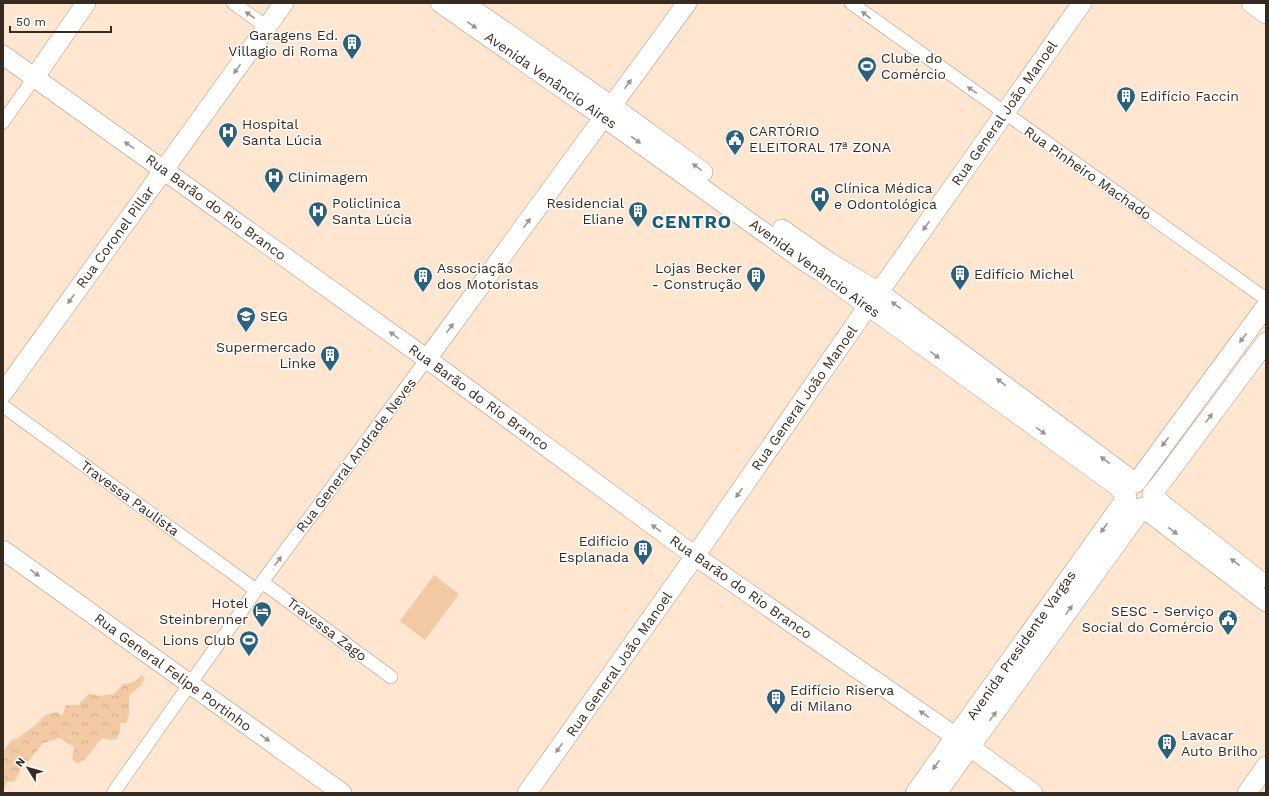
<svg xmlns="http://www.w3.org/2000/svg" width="1269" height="796" viewBox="0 0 1269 796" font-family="'Work Sans',sans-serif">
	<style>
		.forest { fill: url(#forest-crowns) }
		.park { fill: #f3c9a4 }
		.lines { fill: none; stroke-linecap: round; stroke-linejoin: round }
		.street-casing { stroke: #b4977f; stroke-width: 14 }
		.secondary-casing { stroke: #b4977f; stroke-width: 20 }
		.street { stroke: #fff; stroke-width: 13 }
		.secondary { stroke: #fff; stroke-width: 19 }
		.oneway { fill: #9b9590 }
		.labels { text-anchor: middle; stroke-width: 3; stroke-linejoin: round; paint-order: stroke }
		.poi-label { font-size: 14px; fill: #372b21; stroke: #fff; text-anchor: start }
		.street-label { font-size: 14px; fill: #372b21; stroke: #fff }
		.district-label { font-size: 18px; font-weight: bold; letter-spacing: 1px; fill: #1c5c7b; stroke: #fff }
	</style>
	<defs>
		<pattern id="forest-crowns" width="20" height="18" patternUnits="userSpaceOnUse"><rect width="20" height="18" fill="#f3c9a4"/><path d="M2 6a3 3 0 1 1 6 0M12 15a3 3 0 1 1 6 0" fill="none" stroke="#d1ad8d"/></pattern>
	</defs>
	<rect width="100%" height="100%" fill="#fee6d1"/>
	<!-- forest -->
	<path class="forest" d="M142 675 145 679 140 686 129 696V716L126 723H120V732L116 739 109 740 102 738 85 759 77 764 72 759 74 747 60 738 43 743 26 764H22L19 773 14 782 8 781 3 788V751L12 740 18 738 37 724 45 715 57 712 62 716 66 705H78L90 693 98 696 114 694 123 684C131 684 136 681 142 675Z"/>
	<!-- park -->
	<path class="park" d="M434 575 459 594 425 640 400 621Z"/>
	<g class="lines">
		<defs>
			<path id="street" d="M233 3 267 27
				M851 3 1266 299
				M3 122 34 78
				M3 406 256 590
				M262 582 391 677
				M113 793 262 582 427 359"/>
			<path id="secondary" d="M440 3 603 117 804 261 821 272 1117 486 1127 497
				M464 3 612 106 703 172
				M1251 3 1266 14
				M3 55 427 359 695 556 956 737
				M34 78 86 3
				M782 229 829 262 879 292 1136 483
				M427 359 687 3
				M3 393 284 3
				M1136 483 1266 306
				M1152 494 1164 479 1266 342
				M1152 494 1161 503 1259 580
				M1142 507 1266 602
				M3 550 342 793
				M970 747 1033 793
				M527 793 695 556 868 306 879 292 1082 3
				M915 793 1127 497
				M937 793 1136 517 1142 507
				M1247 793 1266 766"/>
		</defs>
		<!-- street casing -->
		<use href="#street" class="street-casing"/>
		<!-- secondary casing -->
		<use href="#secondary" class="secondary-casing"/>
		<!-- street -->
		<use href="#street" class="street"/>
		<!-- secondary -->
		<use href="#secondary" class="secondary"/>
	</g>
	<!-- one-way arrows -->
	<defs><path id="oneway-solid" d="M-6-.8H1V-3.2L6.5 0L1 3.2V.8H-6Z"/></defs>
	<g class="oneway">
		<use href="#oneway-solid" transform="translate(250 15) rotate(-145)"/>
		<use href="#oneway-solid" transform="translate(866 15) rotate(-143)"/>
		<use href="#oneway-solid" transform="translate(472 25) rotate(35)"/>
		<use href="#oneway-solid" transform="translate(237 69) rotate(126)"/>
		<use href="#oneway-solid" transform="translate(628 84) rotate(-54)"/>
		<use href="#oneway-solid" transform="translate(972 90) rotate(-145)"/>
		<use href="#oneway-solid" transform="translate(636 140) rotate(36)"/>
		<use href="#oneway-solid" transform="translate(129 145) rotate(-145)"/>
		<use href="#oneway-solid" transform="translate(697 167) rotate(-144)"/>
		<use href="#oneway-solid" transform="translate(527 223) rotate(-54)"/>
		<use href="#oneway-solid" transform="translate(926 226) rotate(125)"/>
		<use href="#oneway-solid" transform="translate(71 299) rotate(126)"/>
		<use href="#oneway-solid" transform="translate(896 305) rotate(-144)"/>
		<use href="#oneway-solid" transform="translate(450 328) rotate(-54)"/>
		<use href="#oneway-solid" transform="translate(394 335) rotate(-144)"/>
		<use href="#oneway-solid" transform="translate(1243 338) rotate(127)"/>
		<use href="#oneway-solid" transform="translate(935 355) rotate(36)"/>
		<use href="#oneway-solid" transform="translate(1001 382) rotate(-143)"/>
		<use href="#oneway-solid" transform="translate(1209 418) rotate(-54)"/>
		<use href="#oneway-solid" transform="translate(1041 431) rotate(36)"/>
		<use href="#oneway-solid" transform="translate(1165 442) rotate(127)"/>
		<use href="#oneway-solid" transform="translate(1105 460) rotate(-143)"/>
		<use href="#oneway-solid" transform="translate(739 493) rotate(125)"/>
		<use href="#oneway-solid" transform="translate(656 528) rotate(-144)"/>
		<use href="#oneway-solid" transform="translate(1104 528) rotate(125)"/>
		<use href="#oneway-solid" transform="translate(1173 531) rotate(37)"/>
		<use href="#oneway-solid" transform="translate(278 561) rotate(-53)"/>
		<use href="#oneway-solid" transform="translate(1235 562) rotate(-142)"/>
		<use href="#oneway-solid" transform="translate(35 573) rotate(36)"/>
		<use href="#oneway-solid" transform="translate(1069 610) rotate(-54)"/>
		<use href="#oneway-solid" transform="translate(924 714) rotate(-145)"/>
		<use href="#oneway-solid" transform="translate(993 716) rotate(-54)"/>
		<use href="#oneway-solid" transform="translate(265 738) rotate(36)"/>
		<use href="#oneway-solid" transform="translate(559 748) rotate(125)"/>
		<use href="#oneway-solid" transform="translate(936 765) rotate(126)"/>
	</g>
	<!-- icons -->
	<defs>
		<symbol id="building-pin" viewBox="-11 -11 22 30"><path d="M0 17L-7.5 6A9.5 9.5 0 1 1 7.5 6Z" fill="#2b617c" stroke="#fff"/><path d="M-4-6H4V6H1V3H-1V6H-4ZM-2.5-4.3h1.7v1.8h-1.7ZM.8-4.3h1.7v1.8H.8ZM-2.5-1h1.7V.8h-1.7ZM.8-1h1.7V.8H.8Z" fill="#fff"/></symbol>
		<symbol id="stadium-pin" viewBox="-11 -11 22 30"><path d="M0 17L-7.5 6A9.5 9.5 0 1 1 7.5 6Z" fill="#2b617c" stroke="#fff"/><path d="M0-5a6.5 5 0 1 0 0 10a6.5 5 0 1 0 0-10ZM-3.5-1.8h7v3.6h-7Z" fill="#fff"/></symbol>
		<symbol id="hospital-pin" viewBox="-11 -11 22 30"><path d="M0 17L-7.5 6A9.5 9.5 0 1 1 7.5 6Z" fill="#2b617c" stroke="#fff"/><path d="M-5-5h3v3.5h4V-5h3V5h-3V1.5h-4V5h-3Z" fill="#fff"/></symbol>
		<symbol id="civic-pin" viewBox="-11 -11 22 30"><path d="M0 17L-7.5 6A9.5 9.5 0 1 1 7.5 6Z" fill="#2b617c" stroke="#fff"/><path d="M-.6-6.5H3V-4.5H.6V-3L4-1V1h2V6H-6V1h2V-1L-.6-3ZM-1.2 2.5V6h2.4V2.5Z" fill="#fff"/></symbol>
		<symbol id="university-pin" viewBox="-11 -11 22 30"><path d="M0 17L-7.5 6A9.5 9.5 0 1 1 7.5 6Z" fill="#2b617c" stroke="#fff"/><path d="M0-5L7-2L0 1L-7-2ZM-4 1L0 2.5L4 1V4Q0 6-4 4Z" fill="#fff"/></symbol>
		<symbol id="hotel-pin" viewBox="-11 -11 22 30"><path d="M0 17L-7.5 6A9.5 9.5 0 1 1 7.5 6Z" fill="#2b617c" stroke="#fff"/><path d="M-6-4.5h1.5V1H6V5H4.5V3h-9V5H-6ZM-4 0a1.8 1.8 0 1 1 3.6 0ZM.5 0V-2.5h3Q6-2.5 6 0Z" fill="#fff"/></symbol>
	</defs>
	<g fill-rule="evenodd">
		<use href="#building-pin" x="341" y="32" width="22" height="30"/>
		<use href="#stadium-pin" x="856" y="55" width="22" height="30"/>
		<use href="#building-pin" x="1115" y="85" width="22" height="30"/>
		<use href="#hospital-pin" x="217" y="121" width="22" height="30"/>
		<use href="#civic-pin" x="724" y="128" width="22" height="30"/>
		<use href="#hospital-pin" x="263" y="166" width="22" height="30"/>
		<use href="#hospital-pin" x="809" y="185" width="22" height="30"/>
		<use href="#hospital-pin" x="307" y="200" width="22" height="30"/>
		<use href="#building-pin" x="627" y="200" width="22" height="30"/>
		<use href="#building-pin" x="949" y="263" width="22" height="30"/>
		<use href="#building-pin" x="412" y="265" width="22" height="30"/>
		<use href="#building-pin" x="745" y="265" width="22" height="30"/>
		<use href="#university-pin" x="235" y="305" width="22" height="30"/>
		<use href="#building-pin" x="319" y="344" width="22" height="30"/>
		<use href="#building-pin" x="632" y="538" width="22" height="30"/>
		<use href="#hotel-pin" x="251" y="600" width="22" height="30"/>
		<use href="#civic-pin" x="1217" y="608" width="22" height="30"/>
		<use href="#stadium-pin" x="238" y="629" width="22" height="30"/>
		<use href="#building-pin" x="765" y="687" width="22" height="30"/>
		<use href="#building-pin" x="1156" y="732" width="22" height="30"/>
	</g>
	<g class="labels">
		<!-- poi labels -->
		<g class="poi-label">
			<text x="338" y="40" text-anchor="end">Garagens Ed.<tspan x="338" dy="16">Villagio di Roma</tspan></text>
			<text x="881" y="63">Clube do<tspan x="881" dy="16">Comércio</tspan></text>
			<text x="1140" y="101">Edifício Faccin</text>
			<text x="242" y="129">Hospital<tspan x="242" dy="16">Santa Lúcia</tspan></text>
			<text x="749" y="136">CARTÓRIO<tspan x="749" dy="16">ELEITORAL 17ª ZONA</tspan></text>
			<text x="288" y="182">Clinimagem</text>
			<text x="834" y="193">Clínica Médica<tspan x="834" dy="16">e Odontológica</tspan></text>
			<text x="332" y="208">Policlinica<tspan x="332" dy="16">Santa Lúcia</tspan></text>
			<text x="624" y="208" text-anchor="end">Residencial<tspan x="624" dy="16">Eliane</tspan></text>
			<text x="437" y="273">Associação<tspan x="437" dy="16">dos Motoristas</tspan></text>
			<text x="742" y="273" text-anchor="end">Lojas Becker<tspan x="742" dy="16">- Construção</tspan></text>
			<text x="974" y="279">Edifício Michel</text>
			<text x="260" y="321">SEG</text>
			<text x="316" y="352" text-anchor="end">Supermercado<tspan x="316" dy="16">Linke</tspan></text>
			<text x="629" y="546" text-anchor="end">Edifício<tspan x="629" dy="16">Esplanada</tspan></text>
			<text x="248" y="608" text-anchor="end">Hotel<tspan x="248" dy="16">Steinbrenner</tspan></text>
			<text x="1214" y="616" text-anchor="end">SESC - Serviço<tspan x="1214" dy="16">Social do Comércio</tspan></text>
			<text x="235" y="645" text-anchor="end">Lions Club</text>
			<text x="790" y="695">Edifício Riserva<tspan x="790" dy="16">di Milano</tspan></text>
			<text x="1181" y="740">Lavacar<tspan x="1181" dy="16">Auto Brilho</tspan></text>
		</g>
		<!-- street labels -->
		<g class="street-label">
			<text transform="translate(551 80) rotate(35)" y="5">Avenida Venâncio Aires</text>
			<text transform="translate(1004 113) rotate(-55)" y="5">Rua General João Manoel</text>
			<text transform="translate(1088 173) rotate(35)" y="5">Rua Pinheiro Machado</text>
			<text transform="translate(216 207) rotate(36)" y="5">Rua Barão do Rio Branco</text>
			<text transform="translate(115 237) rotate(-54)" y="5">Rua Coronel Pillar</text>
			<text transform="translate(815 268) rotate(36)" y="5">Avenida Venâncio Aires</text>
			<text transform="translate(479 397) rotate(36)" y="5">Rua Barão do Rio Branco</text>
			<text transform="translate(804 398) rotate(-55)" y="5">Rua General João Manoel</text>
			<text transform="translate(356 455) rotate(-53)" y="5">Rua General Andrade Neves</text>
			<text transform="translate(130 498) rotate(36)" y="5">Travessa Paulista</text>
			<text transform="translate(741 587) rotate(35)" y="5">Rua Barão do Rio Branco</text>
			<text transform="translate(327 629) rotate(37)" y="5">Travessa Zago</text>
			<text transform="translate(1021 645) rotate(-55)" y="5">Avenida Presidente Vargas</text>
			<text transform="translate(619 664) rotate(-55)" y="5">Rua General João Manoel</text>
			<text transform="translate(173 672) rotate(36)" y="5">Rua General Felipe Portinho</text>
		</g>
		<!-- district labels -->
		<g class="district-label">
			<text x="692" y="228">CENTRO</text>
		</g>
	</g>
	<!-- border -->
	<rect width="1269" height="796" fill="none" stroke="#372b21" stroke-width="8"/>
	<!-- north arrow -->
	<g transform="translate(28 768) rotate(307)" stroke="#ffffff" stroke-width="3" paint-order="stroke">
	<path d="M0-3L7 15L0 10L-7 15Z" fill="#372b21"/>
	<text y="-6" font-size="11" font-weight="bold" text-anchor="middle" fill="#372b21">N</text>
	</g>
	<!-- scale -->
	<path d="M10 26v6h101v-6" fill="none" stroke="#372b21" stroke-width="2"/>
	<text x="16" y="26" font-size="12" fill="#372b21" stroke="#ffffff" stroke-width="3" paint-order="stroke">50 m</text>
</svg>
